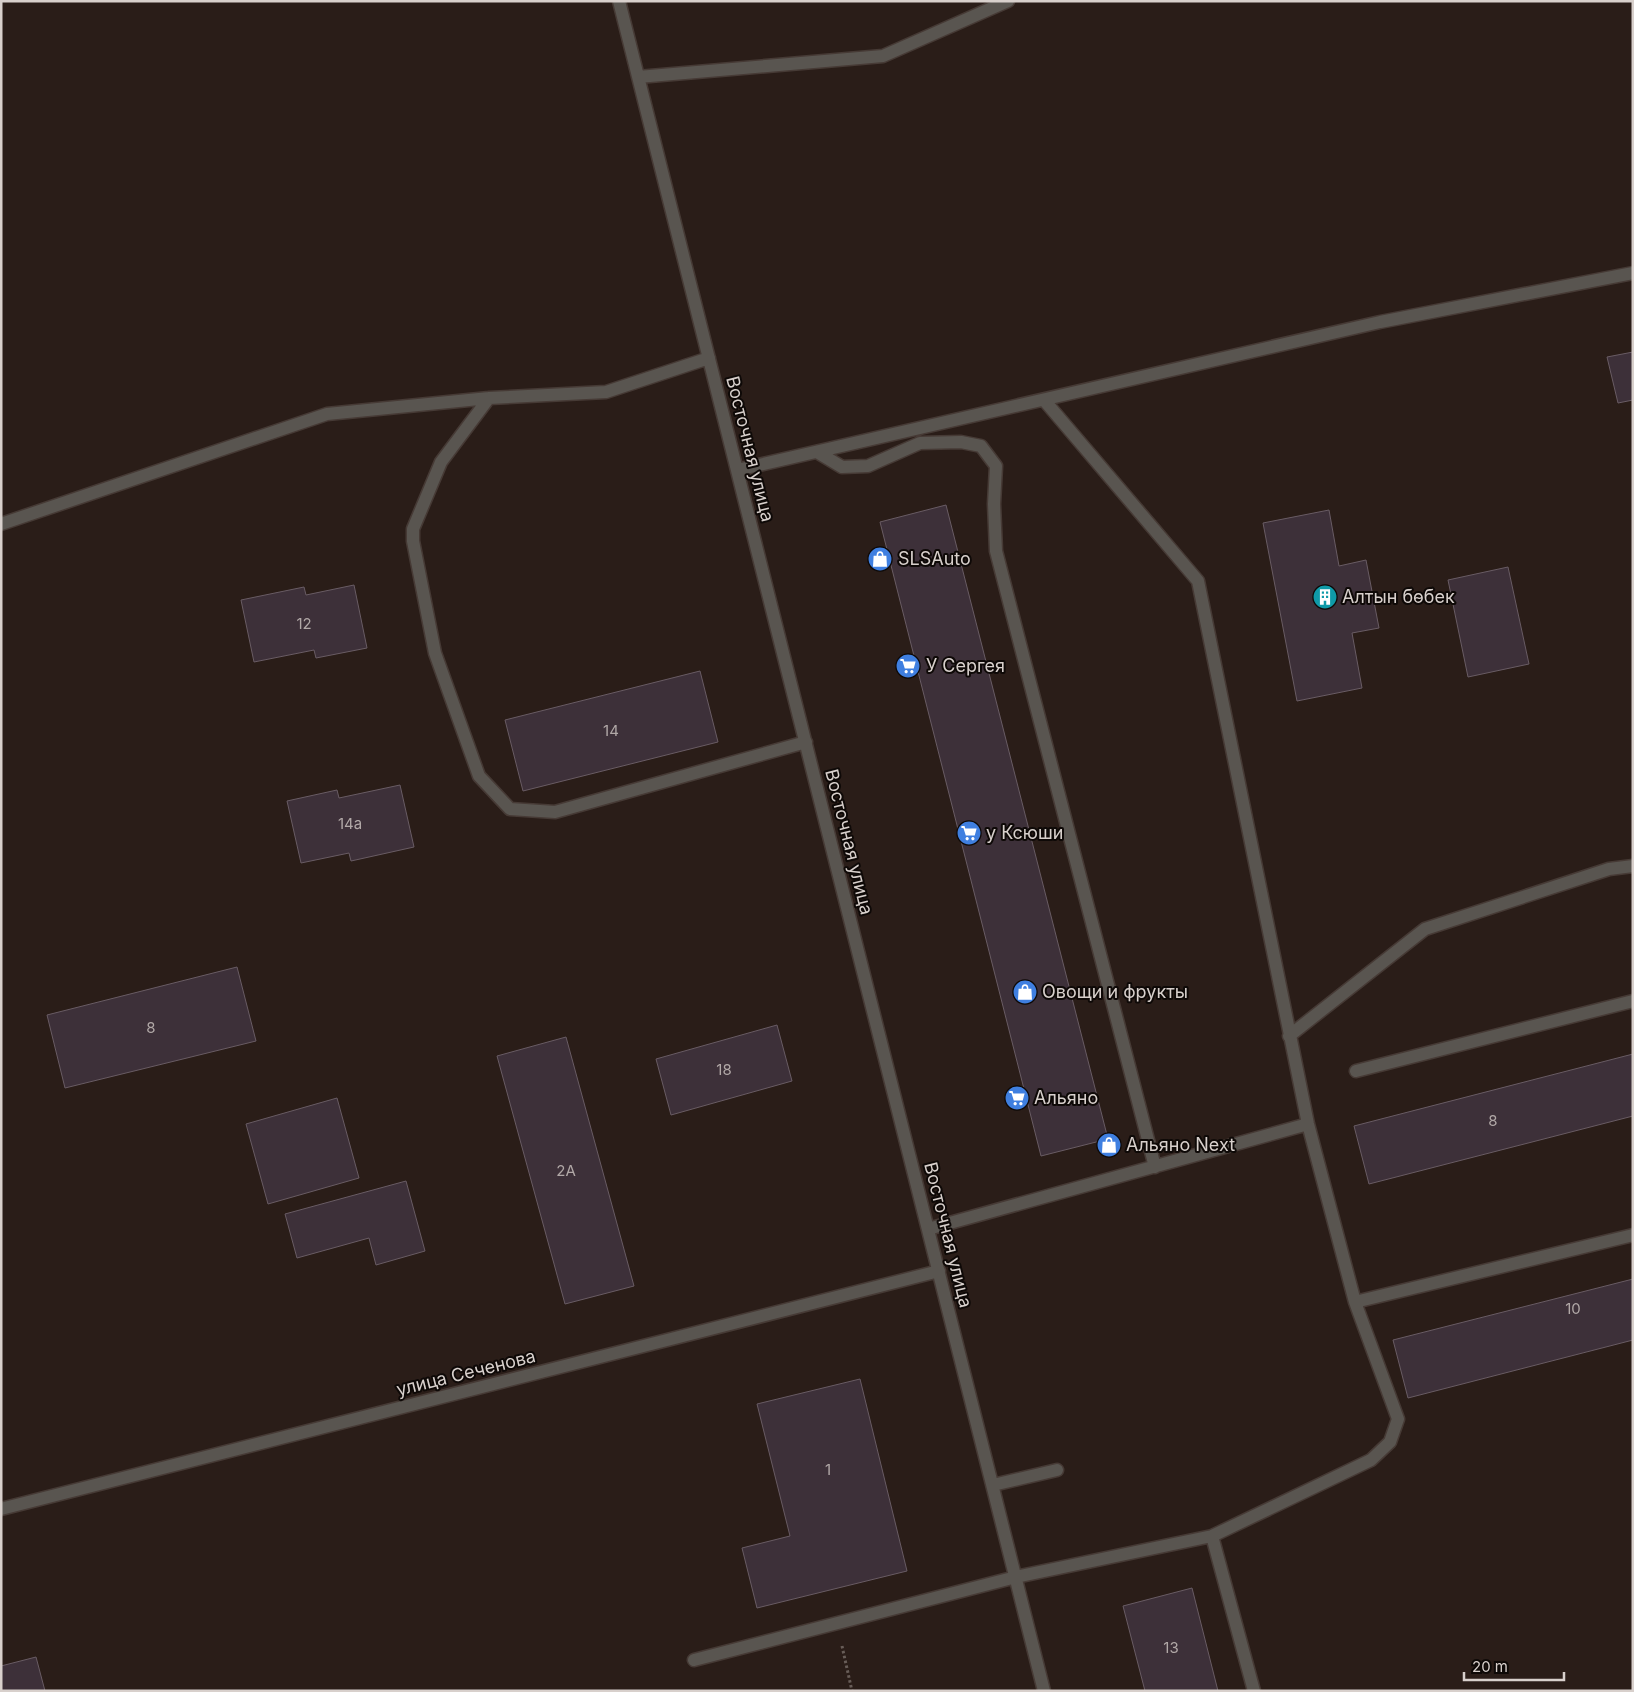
<svg xmlns="http://www.w3.org/2000/svg" width="1634" height="1692" viewBox="0 0 1634 1692" font-family="Inter,sans-serif">
	<style>
		.building { fill: #3d3039; stroke: #695c64 }
		.lines { fill: none; stroke-linecap: round; stroke-linejoin: round }
		.lane-casing { stroke: #463a35; stroke-width: 15 }
		.path { stroke: #685d58; stroke-width: 3; stroke-dasharray: 2.5 2.5; stroke-linecap: butt }
		.lane { stroke: #595550; stroke-width: 12 }
		.labels { text-anchor: middle; stroke-width: 4; stroke-linejoin: round; paint-order: stroke }
		.number-label { font-size: 15px; fill: #b1a8a7 }
		.street-label { font-size: 18px; fill: #d8d0cc; stroke: #0e0907 }
		.poi-label { font-size: 18px; fill: #d8d0cc; stroke: #0e0907; text-anchor: start }
	</style>
	<rect width="100%" height="100%" fill="#2a1d18"/>
	<!-- building -->
	<path class="building" d="M1633 352V400L1618 403 1607 357Z
		M946 505 1108 1139 1041 1156 880 522Z
		M1329 510 1339 566 1366 560 1379 628 1352 633 1362 688 1297 701 1263 523Z
		M1508 567 1529 664 1468 677 1448 580Z
		M354 585 367 648 316 658 314 650 254 662 241 600 304 587 306 595Z
		M700 671 718 742 523 791 505 720Z
		M400 785 414 847 351 861 349 853 301 863 287 801 337 790 339 798Z
		M237 967 256 1041 65 1088 47 1015Z
		M777 1025 792 1081 671 1115 656 1059Z
		M566 1037 634 1286 565 1304 497 1056Z
		M1633 1054V1116L1369 1184 1354 1126Z
		M337 1098 359 1178 268 1204 246 1124Z
		M406 1181 425 1251 376 1265 369 1238 297 1258 285 1214Z
		M1633 1279V1340L1408 1398 1393 1340Z
		M860 1379 907 1571 757 1608 742 1548 790 1536 757 1404Z
		M1192 1588 1218 1691H1145L1123 1606Z
		M36 1657 45 1691H1V1666Z"/>
	<g class="lines">
		<defs>
			<path id="lane" d="M619 1 1044 1691
				M638 77 883 56 1008 1
				M489 398 441 462 413 529V541L435 653 479 776 510 809 555 812 806 742
				M817 452 842 467 868 466 920 443 961 442 981 446 996 466 994 504 996 551 1155 1167
				M737 470 1380 322 1633 273
				M1 524 327 414 489 398 606 392 709 358
				M1289 1036 1425 929 1609 869 1633 866
				M1356 1071 1633 1001
				M928 1229 1308 1124
				M1355 1302 1633 1235
				M993 1485 1057 1470
				M1 1509 939 1271
				M1212 1536 1254 1691
				M694 1660 1016 1577 1212 1536 1371 1460 1390 1442 1398 1419 1355 1302 1308 1124 1198 581 1044 400"/>
		</defs>
		<!-- lane casing -->
		<use href="#lane" class="lane-casing"/>
		<!-- path -->
		<path class="path" d="M842 1646 852 1691"/>
		<!-- lane -->
		<use href="#lane" class="lane"/>
	</g>
	<!-- icons -->
	<defs>
		<symbol id="shop-disc" viewBox="-11 -11 22 22"><circle r="9.5" fill="#3f7fe0" stroke="#0e0907"/><path d="M-5-2.5h2.3a2.7 3.5 0 0 1 5.4 0H5L5.5 6h-11ZM-1.5-2.5h3a1.5 2.3 0 0 0-3 0Z" fill="#fff"/></symbol>
		<symbol id="building-disc" viewBox="-11 -11 22 22"><circle r="9.5" fill="#0f9aa8" stroke="#0e0907"/><path d="M-4-6H4V6H1V3H-1V6H-4ZM-2.5-4.3h1.7v1.8h-1.7ZM.8-4.3h1.7v1.8H.8ZM-2.5-1h1.7V.8h-1.7ZM.8-1h1.7V.8H.8Z" fill="#fff"/></symbol>
		<symbol id="supermarket-disc" viewBox="-11 -11 22 22"><circle r="9.5" fill="#3f7fe0" stroke="#0e0907"/><path d="M-6-5.5h2.5l.6 2H6L4.5 2H-2.5L-4.4-4H-6ZM-1.5 3.2a1.3 1.3 0 1 0 .1 0ZM3 3.2a1.3 1.3 0 1 0 .1 0Z" fill="#fff"/></symbol>
	</defs>
	<g fill-rule="evenodd">
		<use href="#shop-disc" x="866" y="545" width="28" height="28"/>
		<use href="#building-disc" x="1311" y="583" width="28" height="28"/>
		<use href="#supermarket-disc" x="894" y="652" width="28" height="28"/>
		<use href="#supermarket-disc" x="955" y="819" width="28" height="28"/>
		<use href="#shop-disc" x="1011" y="978" width="28" height="28"/>
		<use href="#supermarket-disc" x="1003" y="1084" width="28" height="28"/>
		<use href="#shop-disc" x="1095" y="1131" width="28" height="28"/>
	</g>
	<g class="labels">
		<!-- number labels -->
		<g class="number-label">
			<text x="304" y="629">12</text>
			<text x="611" y="736">14</text>
			<text x="350" y="829">14а</text>
			<text x="151" y="1033">8</text>
			<text x="724" y="1075">18</text>
			<text x="1493" y="1126">8</text>
			<text x="566" y="1176">2А</text>
			<text x="1573" y="1314">10</text>
			<text x="828" y="1475">1</text>
			<text x="1171" y="1653">13</text>
		</g>
		<!-- street labels -->
		<g class="street-label">
			<text transform="translate(750 449) rotate(76)" y="6">Восточная улица</text>
			<text transform="translate(849 842) rotate(76)" y="6">Восточная улица</text>
			<text transform="translate(948 1235) rotate(76)" y="6">Восточная улица</text>
			<text transform="translate(466 1373) rotate(-14)" y="6">улица Сеченова</text>
		</g>
		<!-- poi labels -->
		<g class="poi-label">
			<text x="898" y="565">SLSAuto</text>
			<text x="1342" y="603">Алтын бөбек</text>
			<text x="926" y="672">У Сергея</text>
			<text x="986" y="839">у Ксюши</text>
			<text x="1042" y="998">Овощи и фрукты</text>
			<text x="1034" y="1104">Альяно</text>
			<text x="1126" y="1151">Альяно Next</text>
		</g>
	</g>
	<!-- border -->
	<rect width="1634" height="1692" fill="none" stroke="#d8d0cc" stroke-width="5"/>
	<!-- scale -->
	<path d="M1464 1672v8h100v-8" fill="none" stroke="#d8d0cc" stroke-width="2.5"/>
	<text x="1472" y="1672" font-size="15" fill="#d8d0cc" stroke="#0e0907" stroke-width="4" paint-order="stroke">20 m</text>
</svg>
